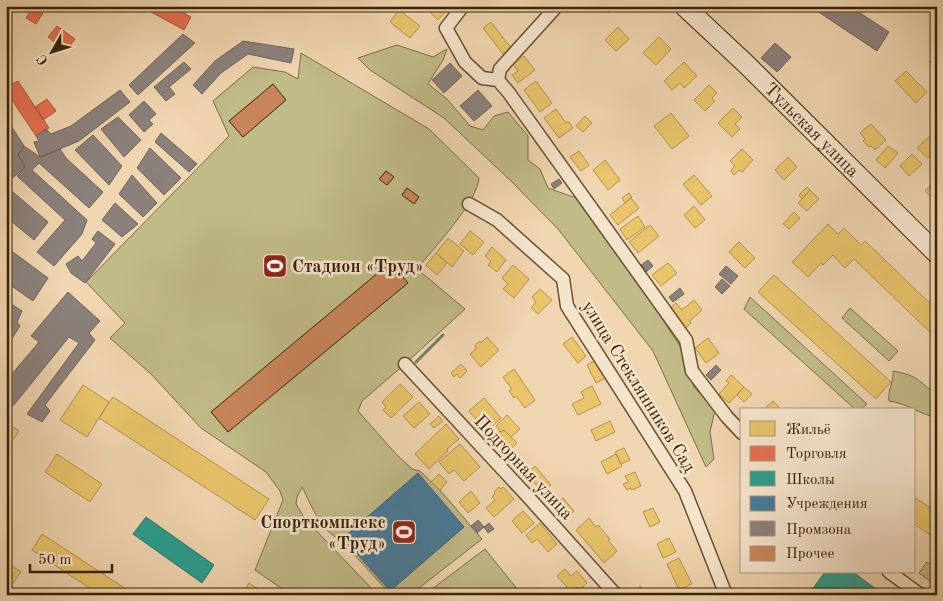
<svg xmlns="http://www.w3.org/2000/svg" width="943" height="601" viewBox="0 0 943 601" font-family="'Old Standard TT',serif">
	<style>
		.green { fill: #c0bb87; stroke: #7c6e47 }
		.homes { fill: #e9c46a; stroke: #b4934c }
		.shops { fill: #e76f51; stroke: #b3583b }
		.schools { fill: #2a9d8f; stroke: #2e7866 }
		.public { fill: #457b9d; stroke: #416070 }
		.industry { fill: #8a817c; stroke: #726459 }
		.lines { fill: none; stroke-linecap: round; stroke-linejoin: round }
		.stream { stroke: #747d66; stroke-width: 3 }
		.building { fill: #c9855a; stroke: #392207 }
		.street-casing { stroke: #664f31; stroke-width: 15 }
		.secondary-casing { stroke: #392207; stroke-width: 21 }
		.street { stroke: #f5e4cc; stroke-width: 12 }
		.secondary { stroke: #f5e4cc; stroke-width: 19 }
		.labels { text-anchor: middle; stroke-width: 5; stroke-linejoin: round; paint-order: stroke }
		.street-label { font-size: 18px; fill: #392207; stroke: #f5e4cc }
		.poi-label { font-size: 18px; font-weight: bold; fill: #392207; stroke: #f5e4cc; text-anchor: start }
	</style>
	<rect width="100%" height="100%" fill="#efd5b0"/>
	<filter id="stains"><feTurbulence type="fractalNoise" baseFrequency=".004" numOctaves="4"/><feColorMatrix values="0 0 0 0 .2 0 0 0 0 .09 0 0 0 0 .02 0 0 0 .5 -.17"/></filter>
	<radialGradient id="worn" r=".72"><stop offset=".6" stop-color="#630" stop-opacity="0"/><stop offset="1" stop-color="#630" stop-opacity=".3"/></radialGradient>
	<!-- green -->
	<path class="green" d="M397 45 433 57 447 49 443 60 428 84 447 99 470 126 483 130 494 116 508 112 528 136V160L540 169 548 188 576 198 653 305 680 346 694 387 715 410 710 432 714 459 706 467 653 351 558 229 511 181 444 118 370 70 358 58Z
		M301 53 429 129 479 178C478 201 433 249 417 269L465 309 405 364 362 401 358 411 396 454 412 469 420 471 440 490 482 539 410 595H391L341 540C320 531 312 506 302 487L297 497 296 504 305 519 378 595H291L255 570 283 500 280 491 266 472 201 428 150 373 110 338 125 323 86 282 229 136 213 101 253 67 285 72 298 79Z
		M750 297 867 404 860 410H856L744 309Z
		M850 308 898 351 889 361 842 318Z
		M893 371C901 373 910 374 917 379 924 384 929 390 937 394V418C920 414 906 403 889 401 887 391 894 382 893 371Z
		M485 549 522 595H424Z
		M927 562 937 569V586L919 573Z"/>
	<!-- homes -->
	<path class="homes" d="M421 6H441L446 11 438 20 426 8 425 10Z
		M603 6H616L609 13Z
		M399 10 420 26 410 38 390 22Z
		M491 22 511 48 503 54 483 28Z
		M618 27 629 39 616 51 605 40Z
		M659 37 671 49 656 65 643 53Z
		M524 56 535 70 518 83 512 75 518 71 513 64Z
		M684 62 697 76 684 88 680 83 672 90 664 81Z
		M906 71 927 92 916 103 895 81Z
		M536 81 552 103 540 112 524 90Z
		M709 85 717 93 712 98 715 101 705 111 694 100Z
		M733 108 742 117 735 124 740 129 732 137 718 123Z
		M556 109 566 123 568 121 573 128 559 138 544 118Z
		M671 113 689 136 672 149 654 126Z
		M585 116 592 123 583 132 576 126Z
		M871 124 886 140 875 150 871 146 869 147 863 141 865 139 860 133Z
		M931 135 937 140V149L928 158 917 148Z
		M888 146 898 153 885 168 876 160Z
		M742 149 753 160 742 172 739 170 734 175 731 171 735 166 730 161Z
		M579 151 589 165 581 171 570 157Z
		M912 154 922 164 909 176 900 166Z
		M788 157 797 167 784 180 775 170Z
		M605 160 620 180 608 190 593 170Z
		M694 175 712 196 701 205 683 184Z
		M936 179 937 180V203L925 191Z
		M807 187 810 190 802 199 799 195Z
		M810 190 819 199 807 211 798 203Z
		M629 193 632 197 625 203 622 198Z
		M631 198 639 208 618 225 610 215Z
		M694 206 705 220 695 228 684 215Z
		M794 212 800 218 789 229 783 224Z
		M638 216 645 227 627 240 620 229Z
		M828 224 838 234 844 228 861 245 865 241 937 310V339L854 259 845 268 833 255 823 265 821 263 808 277 792 262Z
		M650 225 659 236 638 253 629 242Z
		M470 231 484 242 473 255 460 244Z
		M448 238 464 251 452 267 436 253Z
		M739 242 755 258 745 268 729 252Z
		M492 247 506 260 497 272 488 265 491 261 485 256Z
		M436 253 447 263 437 275 426 265Z
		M668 263 677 273 661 286 652 275Z
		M513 265 529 279 514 298 503 289 508 284 502 278Z
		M774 275 891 382 876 399 758 292Z
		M540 289 552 300 538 314 531 308 536 302 532 297Z
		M694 300 702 310 690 321 691 323 685 329 668 310 676 303 682 310Z
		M487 337 499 350 481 367 470 354 476 349 475 345 478 342H482Z
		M572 337 586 356 578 363 563 344Z
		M708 338 719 353 706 363 695 348Z
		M598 359 607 377 596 383 587 365Z
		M461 364 467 371 460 378 457 374 454 377 451 373Z
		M514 369 535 400 525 408 516 396 514 398 509 391 512 389 503 377Z
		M731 375 744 387 729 403 719 394 729 383 726 381Z
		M400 384 413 397 391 418 383 410 386 407 382 402Z
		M83 385 109 402 87 437 60 420Z
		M592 386 601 404 578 415 572 404 584 398 581 392Z
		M744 387 752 394 744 402 737 395Z
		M113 397 269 499 255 520 99 418Z
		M484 398 501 418 487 431 469 411Z
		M773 401 782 410H763Z
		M419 402 430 414 414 428 403 416Z
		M507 415 520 429 511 437 504 430 501 432 496 426Z
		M439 416 443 421 434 428 430 424Z
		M610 421 615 432 596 441 591 430Z
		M6 422 19 431 6 450Z
		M446 424 459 439 447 449 448 451 429 469 415 454Z
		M504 430 517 443 509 451 503 445 501 447 492 438 500 431 501 432Z
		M460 444 480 467 464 481 454 470 449 474 439 462Z
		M624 448 630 460 621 464 615 452Z
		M57 454 102 484 90 502 45 472Z
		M616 454 622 466 607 474 601 462Z
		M535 466 551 485 543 492 526 474Z
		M635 472 641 486 632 490 631 488 627 490 623 484 628 482 625 476Z
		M439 474 447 482 440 490 431 482Z
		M499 487 501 489 503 487 514 499 494 517 486 508 495 500 492 497 495 494 494 492Z
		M471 491 480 503 468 513 459 502Z
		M914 497 937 512V540L914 524Z
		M563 498 574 511 567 517 555 505Z
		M653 508 660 522 650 527 643 512Z
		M523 511 534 523 522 533 512 521Z
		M589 518 596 527 598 525 610 539 608 540 617 551 604 563 576 530Z
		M540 523 557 544 548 552 537 539 532 543 526 535Z
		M42 534 132 593 131 595H100L32 550Z
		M669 538 676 552 663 558 657 544Z
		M679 558 692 584 679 590 667 564Z
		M6 562 21 572 6 593Z
		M565 569 571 576 577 571 587 583 580 590 577 587 569 594 564 589 567 587 557 576Z
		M249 583 267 595H241Z
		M640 586 648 595 632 594Z"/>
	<!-- shops -->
	<path class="shops" d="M140 6H171L191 17 184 30Z
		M33 7 43 13 36 24 26 18Z
		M57 26 75 39 66 51 48 37Z
		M18 81 49 128 36 136 6 91V88Z
		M47 99 56 111 43 120 35 107Z"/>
	<!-- schools -->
	<path class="schools" d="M146 517 214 565 202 583 133 534Z
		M825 572H853L884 595H808Z"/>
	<!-- public -->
	<path class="public" d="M418 473 464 527 390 591 343 538Z"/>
	<!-- industry -->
	<path class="industry" d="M812 6H856L854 9 889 32 877 51 811 7Z
		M183 34 195 43 138 95 129 85Z
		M243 41 294 49 291 63 248 54 221 73 202 94 193 85 215 61Z
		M775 43 791 57 777 72 761 58Z
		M937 55V68L930 62Z
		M184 62 191 69 169 87 175 94 166 101 154 87Z
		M450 63 462 76 444 93 432 80Z
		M120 90 130 102 79 141 40 157 34 142 39 141 36 136 46 129 51 134 71 126Z
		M478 90 492 106 474 121 460 106Z
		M144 101 156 114 149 120 153 124 144 132 129 115Z
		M118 117 141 140 124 157 101 129Z
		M6 118 24 146 18 155 25 167 6 184V161L13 157 6 147Z
		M161 133 197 164 189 172 155 142Z
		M93 135 122 166 109 185 75 150Z
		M24 146 40 157 60 149 66 158 103 192 89 208 39 163 32 170 87 220 82 234 54 266 37 252 65 220 17 176 25 167 18 155Z
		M150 148 181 178 164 195 137 168Z
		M132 175 157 203 143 217 119 194Z
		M559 179 562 183 554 189 551 184Z
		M6 186 48 222 34 240 6 217Z
		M115 203 138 224 122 237 102 220Z
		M98 231 115 244 85 283 71 273 66 264 78 256 82 261 96 243 92 239Z
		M6 247 48 278 33 301 6 282Z
		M648 260 653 266 646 272 641 265Z
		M726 266 738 276 731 284 719 274Z
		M722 279 730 286 722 294 715 287Z
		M680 288 684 294 673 302 669 297Z
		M68 292 100 321 89 333 95 340 45 405 50 411 42 422 27 414 79 343 69 337 13 406 6 403V381L39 342 31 336Z
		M6 293 12 298 10 303 22 311 17 322 20 326 6 348Z
		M716 365 721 370 711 380 706 375Z
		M478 520 484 527 477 533 471 526Z
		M489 523 494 529 488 533 484 527Z"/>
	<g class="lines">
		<!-- stream -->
		<path class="stream" d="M416 362 443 335"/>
	</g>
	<!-- building -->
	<path class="building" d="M273 84 286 100 243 137 229 121Z
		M386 171 394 177 387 185 379 179Z
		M407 188 419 197 414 204 402 195Z
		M391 262 408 283 228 432 211 412Z"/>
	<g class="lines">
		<defs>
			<path id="street" d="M463 6 446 28 465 62 482 78 498 80
				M498 80 509 93 686 340 692 371 727 417 742 433
				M498 80 500 69 557 6
				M469 204 497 220 563 279 567 306 685 491 726 595
				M405 364 531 500 616 595
				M889 572 921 595"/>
			<g id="secondary">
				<path id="s1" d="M684 6 746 64 937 254"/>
			</g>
		</defs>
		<!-- street casing -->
		<use href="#street" class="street-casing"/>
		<!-- secondary casing -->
		<use href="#secondary" class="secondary-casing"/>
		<!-- street -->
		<use href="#street" class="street"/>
		<!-- secondary -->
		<use href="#secondary" class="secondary"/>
	</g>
	<!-- icons -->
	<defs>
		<symbol id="stadium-square" viewBox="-11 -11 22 22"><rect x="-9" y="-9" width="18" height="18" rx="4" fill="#8f2418" stroke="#f5e4cc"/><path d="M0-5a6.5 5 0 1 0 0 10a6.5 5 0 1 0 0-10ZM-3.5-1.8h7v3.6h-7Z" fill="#fff"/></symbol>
	</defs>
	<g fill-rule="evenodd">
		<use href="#stadium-square" x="261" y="252" width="28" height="28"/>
		<use href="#stadium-square" x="390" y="518" width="28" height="28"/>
	</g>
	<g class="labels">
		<!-- street labels -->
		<g class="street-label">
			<text dy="6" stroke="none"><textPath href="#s1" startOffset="178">Тульская улица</textPath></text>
			<text transform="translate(639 386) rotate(58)" y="6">улица Стеклянников Сад</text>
			<text transform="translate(524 467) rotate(47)" y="6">Подгорная улица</text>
		</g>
		<!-- poi labels -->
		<g class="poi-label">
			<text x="292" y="272">Стадион «Труд»</text>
			<text x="386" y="528" text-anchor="end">Спорткомплекс<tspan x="386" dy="21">«Труд»</tspan></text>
		</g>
	</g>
	<!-- margin -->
	<rect width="943" height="601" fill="none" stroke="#efd5b0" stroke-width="25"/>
	<rect x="8" y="8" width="928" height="586" fill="none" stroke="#392207" stroke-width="2.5"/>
	<rect x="12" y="12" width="918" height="576" fill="none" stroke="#392207"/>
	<!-- legend -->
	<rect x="740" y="408" width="175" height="165" fill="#f5e4cc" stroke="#aa967d"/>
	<rect x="750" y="421" width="25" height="15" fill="#e9c46a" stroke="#aa967d"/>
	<text x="786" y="434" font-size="15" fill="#392207">Жильё</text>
	<rect x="750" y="446" width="25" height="15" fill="#e76f51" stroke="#aa967d"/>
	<text x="786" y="458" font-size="15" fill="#392207">Торговля</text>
	<rect x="750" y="471" width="25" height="15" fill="#2a9d8f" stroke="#aa967d"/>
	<text x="786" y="484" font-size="15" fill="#392207">Школы</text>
	<rect x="750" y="496" width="25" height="15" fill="#457b9d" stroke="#aa967d"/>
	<text x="786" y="508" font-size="15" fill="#392207">Учреждения</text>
	<rect x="750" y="521" width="25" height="15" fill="#8a817c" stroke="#aa967d"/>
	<text x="786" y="534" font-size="15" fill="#392207">Промзона</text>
	<rect x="750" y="546" width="25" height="15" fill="#c9855a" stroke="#aa967d"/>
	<text x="786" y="558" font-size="15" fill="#392207">Прочее</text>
	<!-- north arrow -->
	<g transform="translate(52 52) rotate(231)" stroke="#f5e4cc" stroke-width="4" paint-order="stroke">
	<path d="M0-4L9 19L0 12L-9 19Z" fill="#392207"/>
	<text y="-8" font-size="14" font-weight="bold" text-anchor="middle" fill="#392207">С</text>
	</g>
	<!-- scale -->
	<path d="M30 564v8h82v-8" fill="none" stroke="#392207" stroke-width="2.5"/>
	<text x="38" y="564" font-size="15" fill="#392207" stroke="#f5e4cc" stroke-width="4" paint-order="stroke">50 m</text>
	<rect width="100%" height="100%" filter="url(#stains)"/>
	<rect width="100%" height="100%" fill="url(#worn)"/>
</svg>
